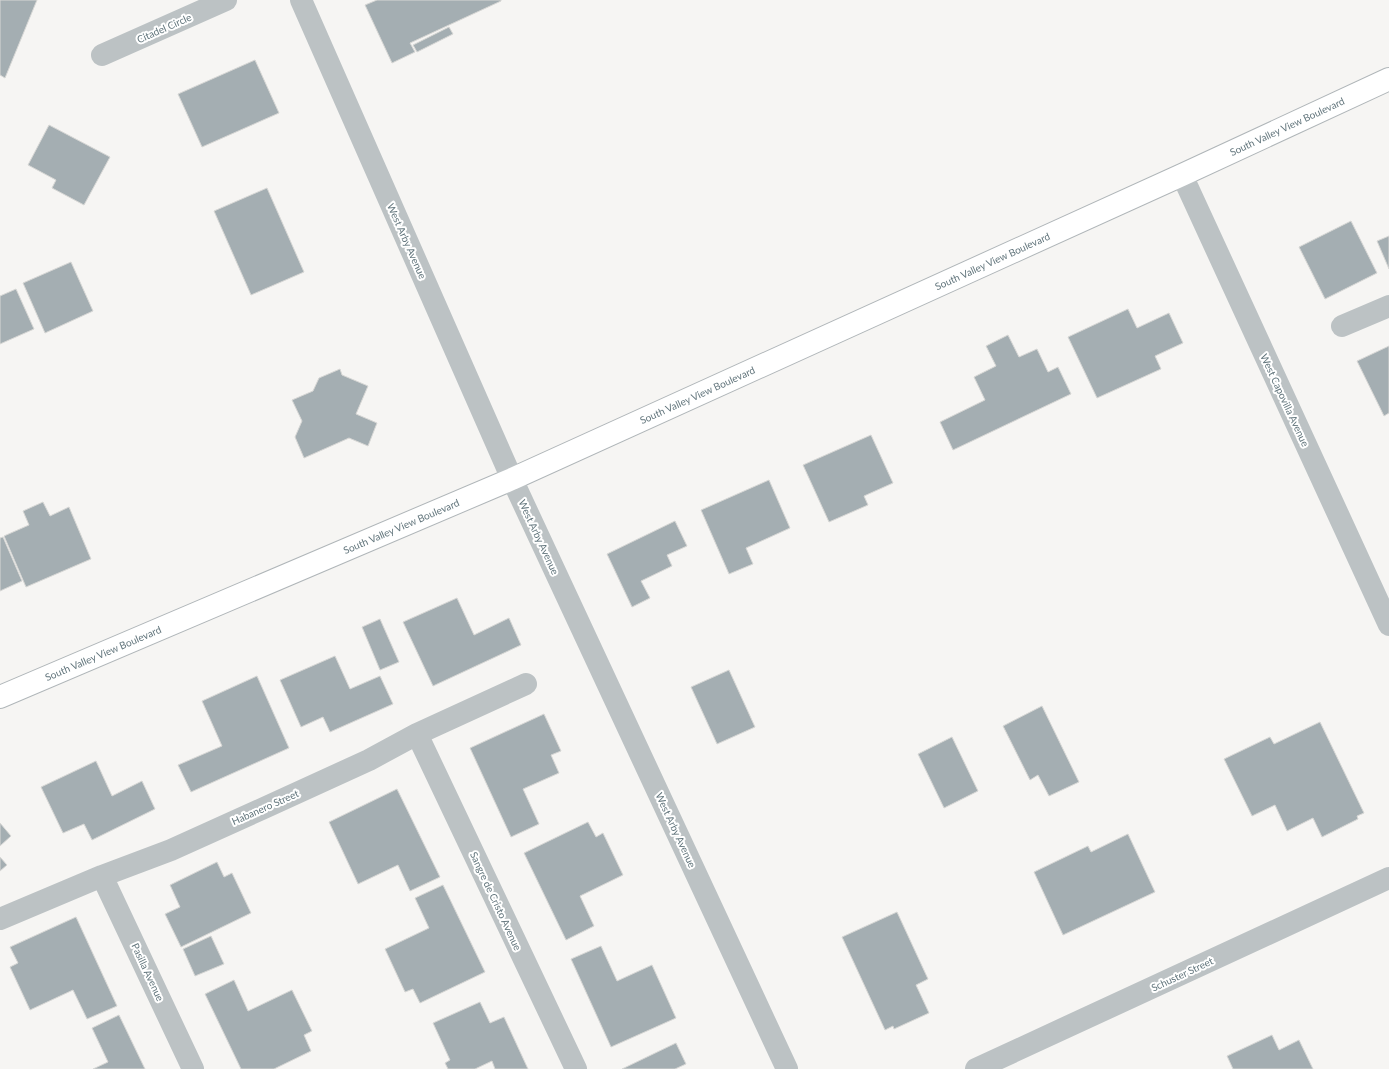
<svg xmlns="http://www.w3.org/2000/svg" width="1389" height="1069" viewBox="0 0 1389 1069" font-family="Lato,sans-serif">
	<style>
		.building { fill: #a4aeb2; stroke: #d7d7d5 }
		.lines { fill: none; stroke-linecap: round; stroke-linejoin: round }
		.major-casing { stroke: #b0b6b9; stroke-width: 24 }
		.minor { stroke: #bcc2c4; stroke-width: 22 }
		.major { stroke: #fff; stroke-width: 22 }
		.labels { text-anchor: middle; stroke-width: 4; stroke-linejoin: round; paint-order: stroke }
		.street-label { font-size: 10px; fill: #62757c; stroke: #fff }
	</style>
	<rect width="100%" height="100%" fill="#f6f5f3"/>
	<!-- building -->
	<path class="building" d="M0 0H37L5 78 0 75Z
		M377 0H501V1L410 43 415 52 392 63 365 5Z
		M449 27 453 34 417 52 413 45Z
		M255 60 279 113 202 147 178 94Z
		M49 125 110 157 84 205 52 188 56 180 28 165Z
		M267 188 304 272 251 295 214 211Z
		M1351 221 1377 273 1325 299 1299 247Z
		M1389 236V269L1377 241Z
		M71 262 93 311 45 333 23 283Z
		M16 289 34 329 0 344V296Z
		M1128 309 1137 328 1169 313 1183 343 1155 356 1161 369 1097 398 1068 337Z
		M1008 335 1019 357 1037 349 1048 372 1058 367 1071 394 953 450 940 422 985 400 974 377 996 366 986 346Z
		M1389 346V413L1384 416 1357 361Z
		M340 369 342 375 368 386 356 414 377 423 368 446 349 438 304 458 295 437 302 421 292 400 313 391 319 378Z
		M871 435 893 483 864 496 868 505 829 522 803 465Z
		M769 480 790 528 746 548 753 564 729 574 701 510Z
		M43 502 50 516 69 507 91 559 26 587 4 536 29 525 23 511Z
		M675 521 687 546 667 555 672 566 641 581 650 598 632 607 607 554Z
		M3 537 22 581 0 591V538Z
		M457 598 474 635 509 618 521 645 433 686 403 622Z
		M380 619 399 662 380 670 362 627Z
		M335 656 350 689 380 676 393 704 330 732 323 717 301 727 280 680Z
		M729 670 755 727 717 744 691 687Z
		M257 676 289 748 191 792 178 765 222 746 202 701Z
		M1042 706 1079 782 1049 796 1038 775 1030 780 1003 726Z
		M544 714 561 751 551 755 559 773 523 789 539 824 511 837 470 748Z
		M1320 722 1364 813 1357 816 1358 819 1322 837 1313 818 1287 831 1275 805 1252 816 1224 759 1270 737 1274 744Z
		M952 737 978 791 944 808 918 754Z
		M96 761 112 796 142 781 155 809 92 840 84 824 63 833 41 787Z
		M397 789 440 877 410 891 398 865 358 884 329 822Z
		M588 822 596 837 603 833 623 875 580 896 594 926 566 940 524 853Z
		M0 823 11 836 0 846Z
		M1128 834 1155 892 1063 935 1034 872 1088 846 1091 852Z
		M0 857 7 865 0 871Z
		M217 862 224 877 232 873 251 913 181 947 165 914 180 907 170 885Z
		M443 885 485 972 420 1003 413 989 405 992 385 949 429 928 415 898Z
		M897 912 928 979 916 985 929 1013 894 1029 893 1026 885 1030 842 937Z
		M76 917 117 1006 87 1019 73 990 30 1010 10 967 18 963 10 947Z
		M211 936 224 964 195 976 183 949Z
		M601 946 617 981 652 965 676 1018 611 1047 571 959Z
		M234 980 248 1011 292 990 312 1031 304 1035 311 1051 274 1069H241L205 994Z
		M480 1002 490 1023 504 1017 528 1069H495L492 1061 475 1069H448L445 1063 450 1060 433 1023Z
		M119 1015 145 1069H93L108 1062 92 1028Z
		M1272 1035 1279 1050 1299 1040 1313 1069H1233L1227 1056Z
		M676 1043 686 1064 675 1069H622Z"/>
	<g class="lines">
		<defs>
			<g id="major">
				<path id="s1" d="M0 697 512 479 1182 175 1389 79"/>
			</g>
		</defs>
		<!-- major casing -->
		<use href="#major" class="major-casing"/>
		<!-- minor -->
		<path class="minor" d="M301 0 512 479 787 1069
			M102 55 226 0
			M1182 175 1389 625
			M1342 326 1389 306
			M417 734 576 1069
			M102 876 193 1069
			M0 919 102 876 171 850 264 808 369 760 417 734 526 684
			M976 1069 1389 878"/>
		<!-- major -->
		<use href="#major" class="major"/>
	</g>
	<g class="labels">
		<!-- street labels -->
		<g class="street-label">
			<text transform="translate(164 28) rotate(-24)" y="4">Citadel Circle</text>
			<text dy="4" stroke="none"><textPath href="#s1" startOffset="1408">South Valley View Boulevard</textPath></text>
			<text transform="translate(407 241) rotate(66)" y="4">West Arby Avenue</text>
			<text dy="4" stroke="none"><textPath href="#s1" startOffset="1084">South Valley View Boulevard</textPath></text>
			<text dy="4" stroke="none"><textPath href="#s1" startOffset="760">South Valley View Boulevard</textPath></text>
			<text transform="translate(1285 400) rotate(65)" y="4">West Capovilla Avenue</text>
			<text dy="4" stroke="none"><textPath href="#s1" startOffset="436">South Valley View Boulevard</textPath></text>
			<text transform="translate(539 537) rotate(65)" y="4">West Arby Avenue</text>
			<text dy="4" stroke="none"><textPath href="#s1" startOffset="112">South Valley View Boulevard</textPath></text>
			<text transform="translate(265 807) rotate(-24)" y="4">Habanero Street</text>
			<text transform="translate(676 830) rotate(65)" y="4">West Arby Avenue</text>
			<text transform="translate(496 901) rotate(65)" y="4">Sangre de Cristo Avenue</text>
			<text transform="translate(148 972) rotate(65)" y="4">Pasilla Avenue</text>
			<text transform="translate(1182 974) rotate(-25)" y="4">Schuster Street</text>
		</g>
	</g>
</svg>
